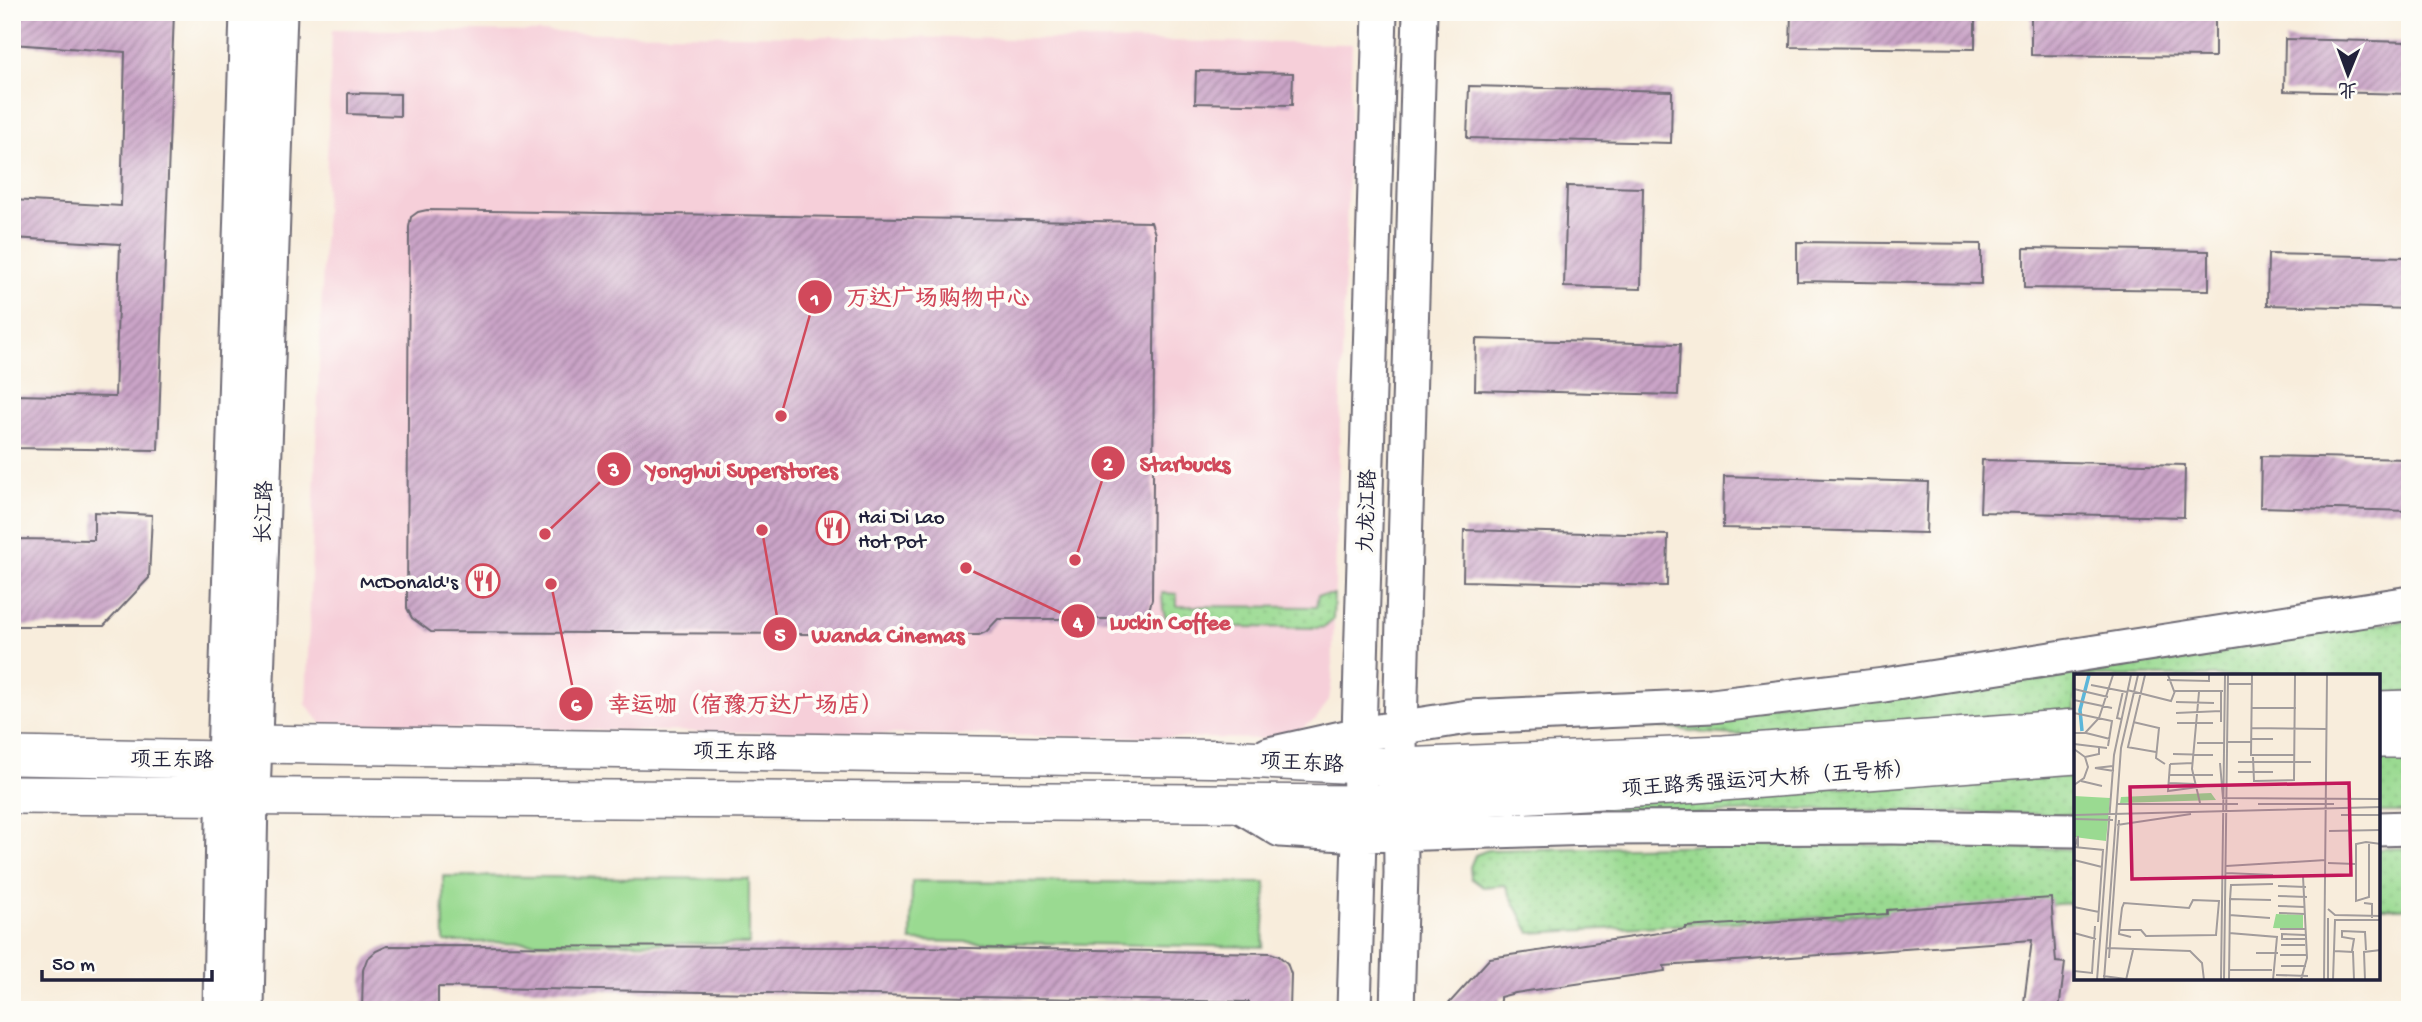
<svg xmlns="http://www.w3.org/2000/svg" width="2422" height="1022" viewBox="0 0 2422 1022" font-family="'Gochi Hand','LXGW WenKai TC',sans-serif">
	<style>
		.built { fill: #f6cfd9 }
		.grass { fill: url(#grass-dots); stroke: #5e7e66; stroke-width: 2 }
		.park { fill: #9ada91; stroke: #5e7e66; stroke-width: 2 }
		.building { fill: url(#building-hatch) }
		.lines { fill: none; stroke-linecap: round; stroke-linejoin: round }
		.secondary-casing { stroke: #6d6973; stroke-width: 37 }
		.primary-casing { stroke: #6d6973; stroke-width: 40 }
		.secondary { stroke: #fff; stroke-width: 33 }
		.primary { stroke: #fff; stroke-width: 37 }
		.labels { text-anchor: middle; stroke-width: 7; stroke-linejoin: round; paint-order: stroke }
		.street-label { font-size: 21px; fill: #22223b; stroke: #fdfcf7 }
		.poi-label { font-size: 21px; fill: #22223b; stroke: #fdfcf7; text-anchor: start }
		.inset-river { fill: none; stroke: #5cb6d9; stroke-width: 3.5 }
		.inset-road { fill: none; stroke: #a29c9c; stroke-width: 2 }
		.view { fill: #c2185b; fill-opacity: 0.15; stroke: #c2185b; stroke-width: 3.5 }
		.inset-edge { fill: none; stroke: #22223b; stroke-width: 3.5 }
		.leader { fill: none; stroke: #d1495b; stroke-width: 2.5 }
		.callout-dot { fill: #d1495b; stroke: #fdfcf7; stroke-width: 2.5 }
		.mark-label { font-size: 21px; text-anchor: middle; font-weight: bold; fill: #fff }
		.callout-label { font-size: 23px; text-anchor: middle; font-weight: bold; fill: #d1495b; stroke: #fdfcf7; stroke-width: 7; stroke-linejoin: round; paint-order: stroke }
	</style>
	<defs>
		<pattern id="grass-dots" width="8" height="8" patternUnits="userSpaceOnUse" patternTransform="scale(1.75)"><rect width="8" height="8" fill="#9ada91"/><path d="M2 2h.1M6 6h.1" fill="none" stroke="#84bb7e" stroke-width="1.8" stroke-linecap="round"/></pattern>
		<pattern id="building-hatch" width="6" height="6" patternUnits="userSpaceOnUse" patternTransform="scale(1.75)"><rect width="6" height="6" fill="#caa4c7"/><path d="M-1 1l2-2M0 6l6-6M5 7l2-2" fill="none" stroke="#a485a3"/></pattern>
	</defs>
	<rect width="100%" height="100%" fill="#fdfcf7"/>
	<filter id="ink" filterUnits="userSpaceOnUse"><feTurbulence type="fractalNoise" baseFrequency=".0143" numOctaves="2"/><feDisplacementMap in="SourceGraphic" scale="14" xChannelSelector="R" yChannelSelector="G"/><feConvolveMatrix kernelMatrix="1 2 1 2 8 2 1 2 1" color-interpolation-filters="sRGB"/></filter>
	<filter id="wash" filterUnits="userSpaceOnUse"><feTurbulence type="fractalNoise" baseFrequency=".00686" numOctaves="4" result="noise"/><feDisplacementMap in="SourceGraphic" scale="28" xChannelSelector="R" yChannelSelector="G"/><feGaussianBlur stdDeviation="1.57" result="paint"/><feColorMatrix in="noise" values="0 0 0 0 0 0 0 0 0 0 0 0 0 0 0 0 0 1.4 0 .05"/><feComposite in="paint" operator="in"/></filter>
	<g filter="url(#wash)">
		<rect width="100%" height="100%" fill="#f8eddc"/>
		<!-- built -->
		<path class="built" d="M332 29 1352 44 1332 680 1329 700 1316 719 1295 733 1274 739 324 727 306 704Z"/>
		<!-- grass -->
		<path class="grass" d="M1162 593 1177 594V606L1316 607 1318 595H1334L1333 620 1325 627 1316 628 1178 626C1161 621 1163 608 1162 593Z
			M2410 620V692L2378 694V676H2076L2075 712 1739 735 1705 733 1670 728 1605 727Z
			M2410 755V812H2378V756Z
			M2075 773V815L1805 809 1483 823 1473 810Z
			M1721 845H1907L2075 849V903L1530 933 1505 885 1483 887 1471 878 1470 867 1475 855 1488 850Z
			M2410 848V908H2378V849Z"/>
		<!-- park -->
		<path class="park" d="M443 876 749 879V944L444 942Z
			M912 881 1266 883 1263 947 911 941Z"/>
		<g id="blocks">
			<!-- building -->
			<path class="building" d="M12 12H174L158 450 12 448V395L115 397 120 244 12 238V200L121 206 125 52 12 44Z
				M1791 12H1975V49L1790 47Z
				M2031 15 2215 18V57L2031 55Z
				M2285 39 2410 42V94L2284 91Z
				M1196 71 1293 73 1292 105 1195 103Z
				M1469 86 1672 91 1671 143 1467 138Z
				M348 93 400 94V116L348 114Z
				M1567 186 1643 188 1641 289 1564 287Z
				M427 210 1151 222 1155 234 1152 599 1148 614 1141 619H998L986 632 979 635 431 632 412 618 407 608 409 227 411 217 418 212Z
				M1797 242 1981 244V284L1797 281Z
				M2024 248 2209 251V290L2024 288Z
				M2268 254 2410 257V309L2267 305Z
				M1476 339 1680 344 1678 395 1475 390Z
				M2261 456 2410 459V511L2260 507Z
				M1982 460 2185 465 2184 517 1980 512Z
				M1724 476 1928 482 1926 533 1723 528Z
				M94 512 152 515 149 578 104 626H12V539L94 540Z
				M1464 530 1668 535 1667 586 1463 581Z
				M2051 898 2056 962 2065 963 2059 1010H2023L2032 940 1664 966 1665 971 1515 993 1500 997V1010H1443L1490 958 1686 929V927L1887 914V910Z
				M387 946 911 947 1270 953 1279 956 1287 963 1291 974 1290 1010H1249V1002L438 987V1010H362L363 970 367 959 376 951Z"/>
		</g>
	</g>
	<g filter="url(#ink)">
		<use href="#blocks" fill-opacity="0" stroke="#6d6973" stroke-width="2"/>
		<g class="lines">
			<defs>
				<path id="secondary" d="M1269 754 1359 734 1468 717 1712 706 1884 685 2410 603
					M1237 804 1280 830 1359 835 1596 828 1891 827 2076 830
					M2378 829 2410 828
					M220 1010 224 760 247 12
					M247 1010 251 797H253L280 12
					M1354 1010 1360 804 1359 734 1380 12
					M1397 1010 1401 873 1400 728 1420 12"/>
				<path id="primary" d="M2378 710 2410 709
					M2378 739H2410
					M12 756 224 760 255 744 1245 759 1400 767 1724 754 2076 728
					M12 795 1360 804 1671 786 2076 755"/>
			</defs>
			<!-- secondary casing -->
			<use href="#secondary" class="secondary-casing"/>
			<!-- primary casing -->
			<use href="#primary" class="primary-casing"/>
			<!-- secondary -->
			<use href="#secondary" class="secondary"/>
			<!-- primary -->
			<use href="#primary" class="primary"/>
		</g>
	</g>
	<!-- icons -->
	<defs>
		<symbol id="restaurant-ring" viewBox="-11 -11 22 22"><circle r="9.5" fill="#fdfcf7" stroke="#d1495b" stroke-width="1.5"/><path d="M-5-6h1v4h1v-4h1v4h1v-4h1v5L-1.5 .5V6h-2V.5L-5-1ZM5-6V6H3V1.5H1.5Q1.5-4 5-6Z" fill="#d1495b"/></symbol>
	</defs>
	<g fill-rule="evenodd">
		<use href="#restaurant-ring" x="814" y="509" width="38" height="38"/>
		<use href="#restaurant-ring" x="464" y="562" width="38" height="38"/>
	</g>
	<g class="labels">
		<!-- street labels -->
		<g class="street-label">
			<text transform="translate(1366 511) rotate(-88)" y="7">九龙江路</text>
			<text transform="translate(263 512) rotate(-88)" y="7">长江路</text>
			<text transform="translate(735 751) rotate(1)" y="7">项王东路</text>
			<text transform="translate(172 759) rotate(1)" y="7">项王东路</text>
			<text transform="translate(1302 762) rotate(3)" y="7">项王东路</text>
			<text transform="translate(1768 778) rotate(-4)" y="7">项王路秀强运河大桥（五号桥）</text>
		</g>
		<!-- poi labels -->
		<g class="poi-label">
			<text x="858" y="523">Hai Di Lao<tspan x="858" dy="24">Hot Pot</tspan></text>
			<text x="458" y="588" text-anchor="end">McDonald's</text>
		</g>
	</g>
	<!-- overview -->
	<g transform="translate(2074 674)">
		<rect width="306" height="306" fill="#f8eddc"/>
		<path d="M137 119 142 126 46 129 47 123ZM202 240 229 241V255L199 254Z" fill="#9ada91"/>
		<path d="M0 122 36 124 32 167 0 163Z" fill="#9ada91"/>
		<path class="inset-river" d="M8 57 6 36 15 1"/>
		<path class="inset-road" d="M94 1 100 17H149M178 1 177 81H221M93 6 135 7V1M154 10H177M17 11 53 18M0 15 34 23M53 16 97 27 101 17M125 18 118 95 126 129M0 26 38 34M102 28 140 29M177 34H222M0 39 38 47 34 72M102 39 147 37M47 45 43 44 49 17M59 48 85 54 82 84 91 90M147 48V17M103 49H139M177 54 253 55M0 59H11L25 44 39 1M12 59 36 65M177 65H199M153 68H177M123 69H150M0 70 33 74M53 73 82 78M54 73 71 1M0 75 11 83 14 93 10 104 0 111M99 80 139 81M11 83 25 80V73M179 83 180 107 220 106 221 1M164 88H201M201 88H237M146 89 149 124 307 125M96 90 94 117 139 111M96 90 119 89M39 92 21 94 40 97M164 98H199M96 101H139M7 107 28 112M95 109 121 110M43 130H164M184 130H260M0 141 307 133M267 141H307M0 145 39 146M43 151 117 140M255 157 307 156M295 170V223L282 227V170L292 168 307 170M0 173 30 176M1 173 4 162V173M0 186 28 193M254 189 281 190M152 192 252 186M152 199 199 201M202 202H239M204 212 232 213M204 222 233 223M156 226 157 211 199 210M290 229 298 230V244M204 232 231 233M0 233 25 238M254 235 261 241 307 242M205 239 231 240M155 241 196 244M24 248 29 176M206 255H231M46 256H67L72 262 142 261 145 227 119 226 115 234 50 229 48 234 45 259V260L57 263M0 259 22 265M155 259 203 263 199 306M231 261 208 260V265H231M207 271H231M33 274 116 277 128 289 130 306M260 277 279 278 280 306M278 277 280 265 268 263V257L291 258 292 276M182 279H204M206 281H232M35 284 45 146M207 292H232M155 296H198M0 297 18 299 21 252M202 301 234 302M29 302 52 305M23 306 40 81 57 1M30 306 47 74 64 1M52 306 59 276M147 306 151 1M150 306 154 1M155 306 156 225 197 226M227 306 233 284 229 202M250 306 253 1M254 306V244M259 306 261 246H307M291 306 290 278 307 276"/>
		<path class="view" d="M275 109 277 201 58 205 56 113Z"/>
		<rect width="306" height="306" class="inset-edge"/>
	</g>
	<!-- callouts -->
	<path class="leader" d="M781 416L815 297M1075 560L1108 463M545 534L614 469M966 568L1078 621M762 530L780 634M551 584L576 704"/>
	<g class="callout-dot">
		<circle cx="781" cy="416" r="7"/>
		<circle cx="1075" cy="560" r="7"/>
		<circle cx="545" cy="534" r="7"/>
		<circle cx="966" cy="568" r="7"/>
		<circle cx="762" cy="530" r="7"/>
		<circle cx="551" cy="584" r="7"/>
		<circle cx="815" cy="297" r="18"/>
		<circle cx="1108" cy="463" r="18"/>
		<circle cx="614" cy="469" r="18"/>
		<circle cx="1078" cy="621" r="18"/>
		<circle cx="780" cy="634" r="18"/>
		<circle cx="576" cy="704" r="18"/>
	</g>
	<g class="mark-label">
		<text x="815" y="305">1</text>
		<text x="1108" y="470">2</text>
		<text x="614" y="476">3</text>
		<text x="1078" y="629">4</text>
		<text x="780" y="641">5</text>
		<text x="576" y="711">6</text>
	</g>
	<g class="callout-label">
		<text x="938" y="305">万达广场购物中心</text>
		<text x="1185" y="471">Starbucks</text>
		<text x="742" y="477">Yonghui Superstores</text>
		<text x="1170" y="629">Luckin Coffee</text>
		<text x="888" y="642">Wanda Cinemas</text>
		<text x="746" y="712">幸运咖（宿豫万达广场店）</text>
	</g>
	<!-- margin -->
	<rect width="2422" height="1022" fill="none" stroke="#fdfcf7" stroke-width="42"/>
	<!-- north arrow -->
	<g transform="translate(2348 74) rotate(181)" stroke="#fdfcf7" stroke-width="5" paint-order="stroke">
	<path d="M0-5L12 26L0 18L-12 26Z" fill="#22223b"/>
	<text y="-10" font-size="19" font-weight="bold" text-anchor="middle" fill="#22223b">北</text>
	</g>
	<!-- scale -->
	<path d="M42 970v10h170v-10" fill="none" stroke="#22223b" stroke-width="3.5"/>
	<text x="52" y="970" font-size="21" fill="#22223b" stroke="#fdfcf7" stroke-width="5" paint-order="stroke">50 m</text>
</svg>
